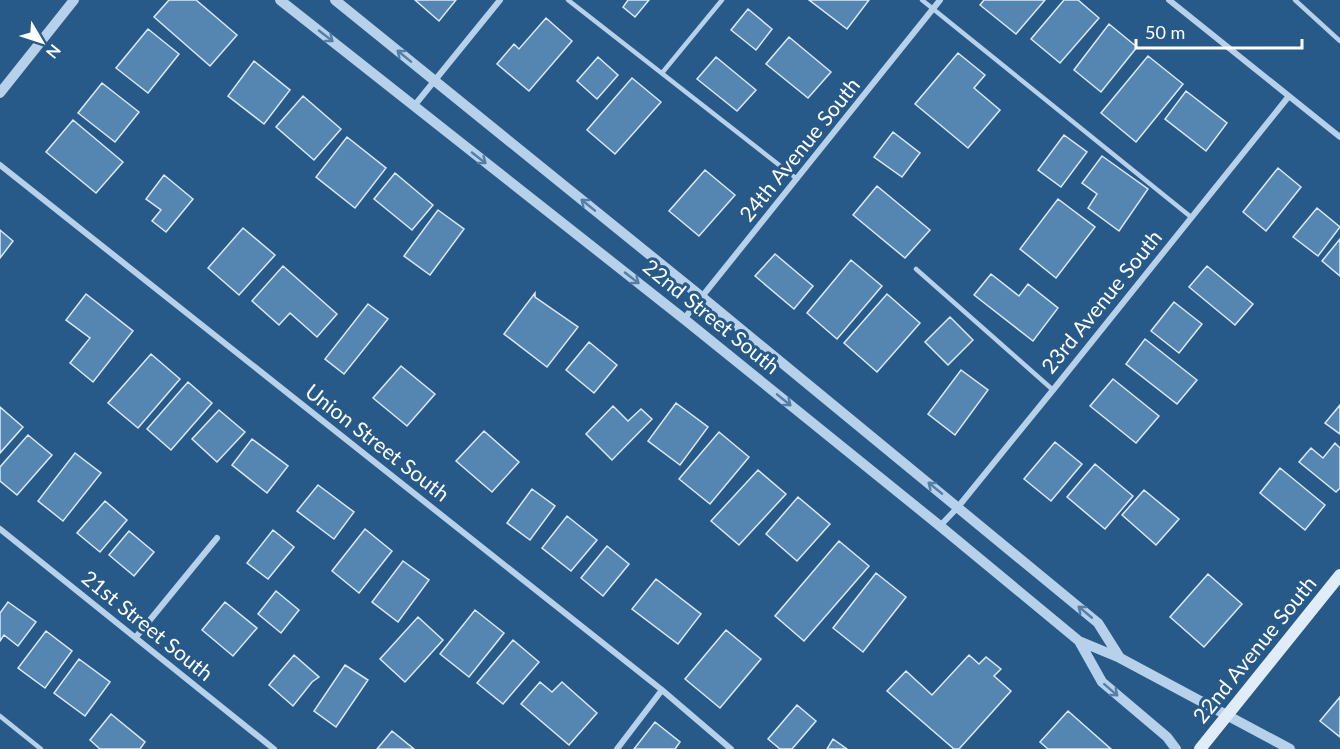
<svg xmlns="http://www.w3.org/2000/svg" width="1340" height="749" viewBox="0 0 1340 749" font-family="Lato,sans-serif">
	<style>
		.building { fill: #5586b2; stroke: #d9e9f7; stroke-width: 1.5 }
		.lines { fill: none; stroke-linecap: round; stroke-linejoin: round }
		.service { stroke: #b6d1e9; stroke-width: 4.5 }
		.minor { stroke: #b6d1e9; stroke-width: 6 }
		.tertiary { stroke: #b6d1e9; stroke-width: 10 }
		.secondary { stroke: #e0ecf8; stroke-width: 12 }
		.oneway { stroke: #537ea6 }
		.labels { text-anchor: middle; stroke-width: 6; stroke-linejoin: round; paint-order: stroke }
		.street-label { font-size: 21px; fill: #fff; stroke: #285a89 }
	</style>
	<rect width="100%" height="100%" fill="#285a89"/>
	<!-- building -->
	<path class="building" d="M169 0H196L237 35 210 66 154 17Z
		M415 0H456L439 21Z
		M628 0H649L635 17 623 7Z
		M809 0H869L847 29Z
		M984 0H1045L1016 34 980 5Z
		M1064 0H1078L1099 18 1060 63 1031 39Z
		M748 9 772 29 756 50 731 30Z
		M546 18 572 41 529 91 497 64 514 44 519 49Z
		M1109 24 1137 47 1101 92 1074 70Z
		M148 29 179 54 148 93 116 68Z
		M789 37 831 72 808 98 766 64Z
		M958 53 985 75 974 88 1000 110 968 148 915 104Z
		M1148 56 1183 84 1136 142 1101 113Z
		M598 57 618 75 597 99 577 81Z
		M716 57 756 90 737 111 697 79Z
		M254 61 290 90 264 124 228 96Z
		M632 78 661 102 615 154 587 130Z
		M102 83 139 112 115 142 78 113Z
		M1186 91 1227 123 1206 151 1165 119Z
		M303 96 341 129 314 160 276 127Z
		M73 120 123 162 96 193 46 152Z
		M893 132 920 153 902 177 874 157Z
		M1064 135 1087 152 1061 187 1038 170Z
		M347 137 386 168 355 208 316 177Z
		M1102 156 1148 189 1119 231 1088 208 1097 194 1082 183Z
		M1278 168 1301 187 1266 231 1243 212Z
		M705 170 735 195 699 236 669 211Z
		M395 173 433 205 412 230 374 199Z
		M164 175 193 199 166 232 152 221 161 210 146 199Z
		M877 186 930 230 905 258 853 215Z
		M1058 199 1095 227 1056 278 1020 249Z
		M1317 208 1340 227 1318 256 1293 237Z
		M438 210 464 229 430 275 404 256Z
		M243 228 275 255 239 295 208 268Z
		M0 230 13 241 0 258Z
		M1340 239V276L1322 261Z
		M775 254 813 286 794 309 755 276Z
		M851 260 882 286 837 339 807 313Z
		M283 266 337 314 317 337 290 313 279 325 252 301Z
		M1207 266 1253 304 1235 325 1189 287Z
		M991 274 1019 296 1028 284 1058 308 1033 341 974 295Z
		M535 293V297L578 327 547 367 504 334Z
		M86 294 133 331 93 382 70 363 90 338 66 320Z
		M887 294 920 323 877 372 844 343Z
		M1174 302 1202 324 1179 353 1151 331Z
		M368 304 388 319 344 374 325 359Z
		M950 317 973 340 948 365 925 342Z
		M1145 339 1197 380 1177 404 1126 364Z
		M589 342 617 365 594 393 566 370Z
		M151 354 180 379 138 428 108 403Z
		M401 366 435 394 407 426 373 398Z
		M961 370 988 390 955 435 928 414Z
		M1113 379 1159 416 1136 443 1090 406Z
		M188 382 212 403 171 450 147 429Z
		M676 403 708 427 680 465 648 441Z
		M1340 405V434L1325 423Z
		M613 406 628 421 641 409 652 419 612 460 586 434Z
		M0 407 23 427 0 453Z
		M219 410 245 432 217 462 192 439Z
		M484 431 519 462 492 492 456 461Z
		M719 432 749 457 710 504 679 479Z
		M28 435 52 455 17 495 0 481V467Z
		M252 439 288 466 267 493 232 465Z
		M1055 442 1082 464 1051 501 1024 479Z
		M1335 443 1340 448V488L1336 492 1299 462 1311 448 1323 458Z
		M75 453 101 473 63 521 38 501Z
		M1095 464 1133 496 1105 529 1067 497Z
		M1280 468 1325 505 1305 530 1260 493Z
		M758 470 786 494 739 545 711 521Z
		M318 485 354 512 334 539 297 511Z
		M532 489 555 506 530 540 507 523Z
		M1144 490 1179 519 1156 545 1122 515Z
		M798 497 830 524 797 561 766 534Z
		M105 501 127 520 100 552 77 533Z
		M567 516 597 540 571 571 542 548Z
		M365 529 392 551 359 593 332 571Z
		M273 530 294 547 268 579 247 563Z
		M129 531 154 552 134 576 109 555Z
		M839 541 869 566 804 641 775 616Z
		M607 546 629 564 603 596 581 578Z
		M403 561 429 580 398 622 372 602Z
		M876 573 906 597 863 652 833 628Z
		M1208 574 1242 604 1204 647 1170 617Z
		M656 579 701 614 678 644 632 609Z
		M276 591 299 610 281 633 258 614Z
		M8 602 36 622 18 646 4 635 0 641V613Z
		M225 602 257 628 233 656 202 630Z
		M475 610 504 633 469 677 440 654Z
		M418 617 443 640 405 682 380 659Z
		M726 630 761 659 720 708 685 679Z
		M46 631 72 651 45 688 18 668Z
		M513 640 539 662 503 704 477 683Z
		M294 655 319 677 312 682 293 706 269 685Z
		M969 655 979 664 986 657 1001 669 994 676 1011 691 959 749H954L887 691 906 671 932 695Z
		M79 659 110 682 85 716 54 693Z
		M345 665 368 680 336 727 314 711Z
		M540 682 552 692 562 682 597 713 569 745 521 704Z
		M1340 697V737L1320 721Z
		M797 705 816 721 792 749H780L768 739Z
		M1068 711 1111 749H1048L1040 742Z
		M111 714 145 742 140 749H100L90 740Z
		M655 722 680 742 675 749H634Z
		M392 731 414 749H377Z
		M833 739 847 749H827Z"/>
	<g class="lines">
		<!-- service -->
		<path class="service" d="M568 0 797 179
			M922 0 1191 217
			M1295 0 1340 41
			M662 73 722 0
			M916 269 1053 390
			M0 716 41 749"/>
		<!-- minor -->
		<path class="minor" d="M1169 0 1340 137
			M414 106 500 0
			M0 165 662 690 731 749
			M684 319 940 0
			M940 526 958 507 1053 390 1289 96
			M0 529 274 749
			M136 637 217 538
			M617 749 662 690"/>
		<!-- tertiary -->
		<path class="tertiary" d="M280 0 684 319 940 526 1079 641 1120 658 1290 749
			M335 0 703 298 1098 623 1120 658
			M0 93 74 0
			M1079 641 1102 682 1167 737 1176 749"/>
		<!-- secondary -->
		<path class="secondary" d="M1200 749 1340 575"/>
	</g>
	<!-- one-way arrows -->
	<defs><path id="oneway-shaft" d="M-6 0H5M1.5-3L5.5 0L1.5 3" fill="none" stroke-width="1.6" stroke-linecap="round" stroke-linejoin="round" transform="scale(1.5)"/></defs>
	<g class="oneway">
		<use href="#oneway-shaft" transform="translate(326 36) rotate(38)"/>
		<use href="#oneway-shaft" transform="translate(404 56) rotate(-141)"/>
		<use href="#oneway-shaft" transform="translate(479 158) rotate(38)"/>
		<use href="#oneway-shaft" transform="translate(588 205) rotate(-141)"/>
		<use href="#oneway-shaft" transform="translate(632 278) rotate(38)"/>
		<use href="#oneway-shaft" transform="translate(784 400) rotate(39)"/>
		<use href="#oneway-shaft" transform="translate(935 488) rotate(-141)"/>
		<use href="#oneway-shaft" transform="translate(1085 612) rotate(-140)"/>
		<use href="#oneway-shaft" transform="translate(1111 690) rotate(41)"/>
	</g>
	<g class="labels">
		<!-- street labels -->
		<g class="street-label">
			<text transform="translate(800 150) rotate(-51)" y="7">24th Avenue South</text>
			<text transform="translate(1102 302) rotate(-51)" y="7">23rd Avenue South</text>
			<text transform="translate(711 317) rotate(39)" y="7">22nd Street South</text>
			<text transform="translate(377 443) rotate(38)" y="7">Union Street South</text>
			<text transform="translate(147 626) rotate(39)" y="7">21st Street South</text>
			<text transform="translate(1255 650) rotate(-51)" y="7">22nd Avenue South</text>
		</g>
	</g>
	<!-- north arrow -->
	<g transform="translate(42 42) rotate(129)" stroke="#285a89" stroke-width="4.5" paint-order="stroke">
	<path d="M0-4.5L10 22L0 15L-10 22Z" fill="#ffffff"/>
	<text y="-9" font-size="16" font-weight="bold" text-anchor="middle" fill="#ffffff">N</text>
	</g>
	<!-- scale -->
	<path d="M1136 39v9h166v-9" fill="none" stroke="#ffffff" stroke-width="3"/>
	<text x="1145" y="39" font-size="18" fill="#ffffff" stroke="#285a89" stroke-width="4.5" paint-order="stroke">50 m</text>
</svg>
